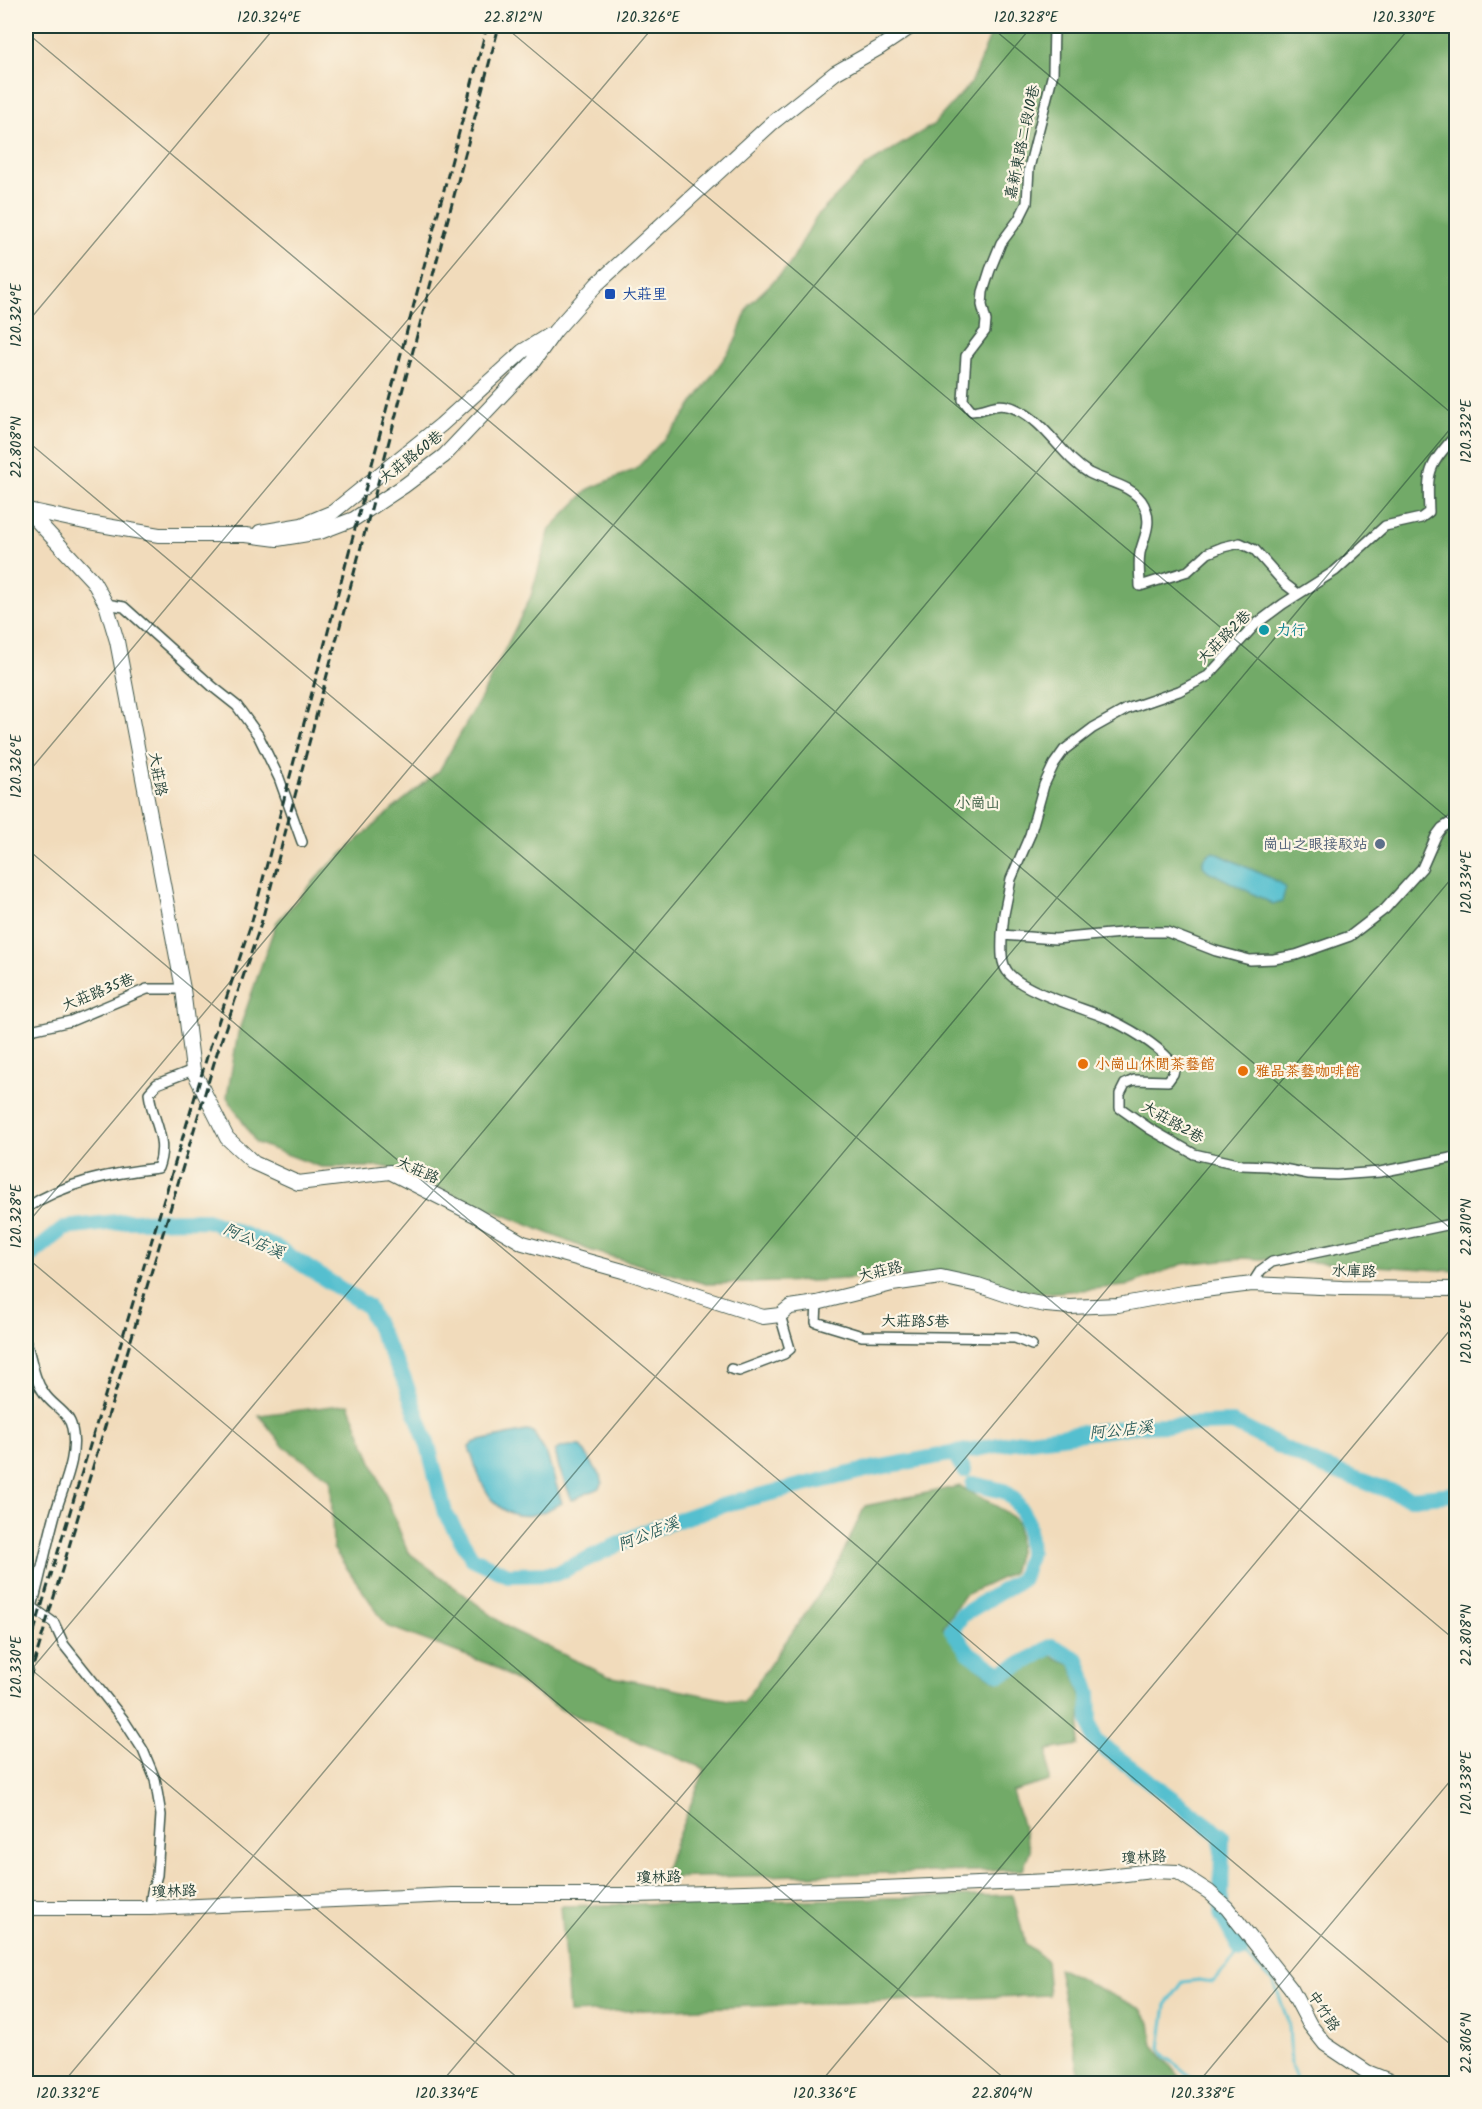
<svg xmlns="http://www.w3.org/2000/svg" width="1482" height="2109" viewBox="0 0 1482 2109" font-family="Kalam,'LXGW WenKai TC',sans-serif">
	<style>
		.forest { fill: #72aa67; stroke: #48744e; stroke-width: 1.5 }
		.water { fill: #54bfcf; stroke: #3a7e82; stroke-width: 1.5 }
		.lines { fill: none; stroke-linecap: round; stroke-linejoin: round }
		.stream { stroke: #54bfcf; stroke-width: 3 }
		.river { stroke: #54bfcf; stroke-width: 16 }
		.street-casing { stroke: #3e5548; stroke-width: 12 }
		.secondary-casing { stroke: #3e5548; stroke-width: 16 }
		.street { stroke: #fff; stroke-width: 9 }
		.secondary { stroke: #fff; stroke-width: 14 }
		.rail { stroke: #1f3d34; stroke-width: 3; stroke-dasharray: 9 4.5; stroke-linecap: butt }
		.ticks { fill: none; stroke: #1f3d34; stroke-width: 1.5; stroke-opacity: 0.45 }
		.transit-dot { fill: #1a4fb4; stroke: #fcf5e5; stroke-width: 2 }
		.culture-dot { fill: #0f9aa8; stroke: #fcf5e5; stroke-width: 2 }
		.service-dot { fill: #5c6f8a; stroke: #fcf5e5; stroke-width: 2 }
		.food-dot { fill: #e8710a; stroke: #fcf5e5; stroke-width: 2 }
		.labels { text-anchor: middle; stroke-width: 4.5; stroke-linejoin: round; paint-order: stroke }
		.street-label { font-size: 15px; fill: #1f3d34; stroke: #fcf5e5 }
		.transit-label { font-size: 15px; fill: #164399; stroke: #fcf5e5; text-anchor: start }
		.culture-label { font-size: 15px; fill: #0d838f; stroke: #fcf5e5; text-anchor: start }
		.park-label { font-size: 15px; fill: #3b5f44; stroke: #fcf5e5 }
		.service-label { font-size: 15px; fill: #4e5e75; stroke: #fcf5e5; text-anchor: end }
		.food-label { font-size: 15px; fill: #c56008; stroke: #fcf5e5; text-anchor: start }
		.water-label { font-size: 16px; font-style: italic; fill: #2c5e5b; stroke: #fcf5e5 }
		.neatline { fill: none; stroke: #1f3d34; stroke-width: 2 }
		.ticks-label { font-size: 15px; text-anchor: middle; fill: #1f3d34 }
	</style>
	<rect width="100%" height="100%" fill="#fcf5e5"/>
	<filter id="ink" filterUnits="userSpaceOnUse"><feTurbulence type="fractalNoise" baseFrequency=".0167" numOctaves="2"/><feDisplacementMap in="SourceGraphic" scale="12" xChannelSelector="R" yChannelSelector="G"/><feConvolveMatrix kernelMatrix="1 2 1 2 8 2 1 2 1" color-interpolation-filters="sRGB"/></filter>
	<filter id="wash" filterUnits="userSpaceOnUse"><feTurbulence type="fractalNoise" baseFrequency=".008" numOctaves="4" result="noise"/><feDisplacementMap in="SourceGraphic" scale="24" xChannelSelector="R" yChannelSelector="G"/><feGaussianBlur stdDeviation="1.35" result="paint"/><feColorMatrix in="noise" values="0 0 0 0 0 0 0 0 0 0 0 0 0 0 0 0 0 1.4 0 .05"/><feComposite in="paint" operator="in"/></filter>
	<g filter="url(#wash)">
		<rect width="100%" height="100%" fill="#f1dbbb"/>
		<!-- forest -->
		<path class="forest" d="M994 26H1456V1271L1243 1258 1183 1264 1126 1286 1047 1293 892 1276 813 1281 706 1284 589 1250 387 1167H321L256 1143 227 1097 238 1033 276 923 323 871 395 807 439 771 482 696 531 596 550 529 589 489 636 469 680 422 734 344 749 305 788 267 816 217 867 165 933 125 971 83Z
			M349 1404 408 1552 510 1629 608 1676 743 1703 833 1574 865 1506 960 1486C980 1498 1002 1506 1018 1523L1019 1547 1012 1573 963 1596 943 1627C955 1651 974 1666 996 1681L1012 1677 1049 1655 1071 1665 1083 1701 1078 1745 1048 1750 1049 1781 1012 1792 1030 1850 1023 1870 661 1878 705 1769 562 1710 491 1665 387 1626 333 1548 331 1479 284 1447 259 1415Z
			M1013 1895 1025 1943 1046 1960 1049 1995 569 2013 561 1906Z
			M1058 1968 1141 2009 1150 2022 1153 2045 1184 2083H1081Z"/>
		<!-- water -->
		<path class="water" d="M1214 852 1279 882 1286 888 1282 901 1273 904 1208 871 1203 866V859L1210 853Z
			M526 1431 533 1432 547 1455 562 1503C553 1507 542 1514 532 1515 491 1521 479 1478 469 1447L475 1442Z
			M571 1446H581L601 1477 603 1483 599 1488 572 1500 559 1468 555 1451 561 1447Z"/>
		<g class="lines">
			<!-- stream -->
			<path class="stream" d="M102 26 106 28 109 26
				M1196 2084 1194 2079 1166 2057 1160 2048 1166 2005 1183 1982 1199 1980 1213 1982 1241 1951 1274 1982 1289 2024 1291 2065 1298 2084"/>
			<!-- river -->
			<path class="river" d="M26 1259 65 1228 125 1221 207 1220 277 1248 367 1306 404 1379 429 1449 445 1513 472 1558 508 1575 555 1574 649 1530 725 1504 870 1469 1014 1442 1137 1426 1233 1423 1318 1465 1410 1498 1456 1494
				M954 1453 964 1470
				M973 1484 1004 1491 1015 1500 1027 1521 1030 1552 1022 1579 962 1615 952 1630 969 1653 1000 1674 1025 1662 1052 1646 1077 1659 1089 1694 1090 1722 1094 1740 1222 1836 1221 1914 1241 1951"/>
		</g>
	</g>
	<g filter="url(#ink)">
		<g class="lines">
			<defs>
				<path id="street" d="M1054 26 1053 73 1029 168 1027 203 1019 219 1001 243 990 270 983 292 982 305 986 321 985 331 966 356 963 400 972 411C990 410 996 400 1016 409 1046 422 1061 456 1089 473 1106 482 1134 485 1144 505 1153 523 1144 536 1140 553 1138 563 1140 576 1140 586L1188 571 1208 553 1223 547 1240 543 1255 550 1285 584 1298 594
					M106 604 124 607 213 687 237 706 258 735 279 778 302 842
					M1456 819 1442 828 1436 836 1422 868 1385 909 1350 936 1296 955 1274 959 1250 960 1216 951 1167 932H1132L1055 939 1002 935C1002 947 1000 961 1007 971 1021 992 1088 1009 1111 1020 1134 1031 1159 1046 1175 1066L1173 1074 1168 1081 1134 1080 1125 1084 1120 1094V1108L1150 1129 1194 1154 1242 1165 1268 1166 1309 1174 1337 1175 1380 1172 1456 1157
					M1002 935 1004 914 1011 879 1030 835 1044 785 1054 764 1064 750 1093 728 1127 709 1179 691 1208 676 1256 624 1283 604 1335 571 1385 526 1421 518 1429 512C1427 470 1428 467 1456 435
					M26 1031 71 1021 147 989H183
					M26 1208C66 1182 112 1173 158 1168 169 1138 152 1121 149 1093L157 1084 193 1070
					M1252 1284 1261 1270 1272 1262 1456 1223
					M817 1303 816 1322 862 1336 1015 1338 1032 1345
					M26 1342C32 1359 33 1378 44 1393 52 1406 69 1412 72 1428 79 1458 61 1490 54 1518 46 1548 40 1578 32 1607L54 1623 64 1645 123 1719 143 1750 155 1779 161 1815 157 1875 152 1892 150 1908
					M731 1369 739 1371 784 1354 790 1349 780 1315"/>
				<path id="secondary" d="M26 509 93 581 106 604 117 641 183 989 193 1070 227 1138 254 1163 298 1183 390 1172 475 1215 523 1243 623 1271 763 1317 780 1315 790 1307 817 1303 892 1284 941 1277 978 1285 1025 1301 1046 1305 1070 1307 1118 1305 1188 1292 1252 1284 1342 1288 1456 1289
					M28 510 89 523 159 535H246L277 539 320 532 354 519 404 486 444 456 533 362 555 331 597 284 771 124 835 73 879 48 912 26
					M260 532 302 525 333 512 441 425 523 351 549 335
					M26 1908H150L452 1895H636L859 1889 1073 1880 1152 1871 1178 1872 1209 1892 1227 1908 1291 1989 1310 2025 1325 2044 1367 2072 1392 2082 1407 2084"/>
			</defs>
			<!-- street casing -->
			<use href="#street" class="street-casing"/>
			<!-- secondary casing -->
			<use href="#secondary" class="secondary-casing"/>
			<!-- street -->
			<use href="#street" class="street"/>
			<!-- secondary -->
			<use href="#secondary" class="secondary"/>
			<!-- rail -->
			<path class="rail" d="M26 1658 209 1050 252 921 487 26
				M26 1690 217 1053 261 924 499 26"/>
		</g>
	</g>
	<!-- ticks -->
	<path class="ticks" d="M504 26 1456 825M990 26 1456 417M26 32 1456 1233M26 324 276 26M26 440 1456 1641M26 775 654 26M26 848 1456 2049M26 1225 1032 26M26 1257 1011 2084M26 1665 525 2084M26 1676 1411 26M26 2073 38 2084M62 2084 1456 422M440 2084 1456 873M819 2084 1456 1323M1197 2084 1456 1774"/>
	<!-- markers -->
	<rect class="transit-dot" x="604" y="288" width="12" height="12" rx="3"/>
	<circle class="culture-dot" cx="1264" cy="630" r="6"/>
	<circle class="service-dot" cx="1380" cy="844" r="6"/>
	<g class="food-dot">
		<circle cx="1083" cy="1064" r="6"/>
		<circle cx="1243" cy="1071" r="6"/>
	</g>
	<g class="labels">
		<!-- street labels -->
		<g class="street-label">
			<text transform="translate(1022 142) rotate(-78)" y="5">嘉新東路二段10巷</text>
			<text transform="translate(411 457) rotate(-38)" y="5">大莊路60巷</text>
			<text transform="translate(1224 637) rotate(-45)" y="5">大莊路2巷</text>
			<text transform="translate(158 774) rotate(80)" y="5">大莊路</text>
			<text transform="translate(98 992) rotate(-22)" y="5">大莊路35巷</text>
			<text transform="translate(1173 1122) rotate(30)" y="5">大莊路2巷</text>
			<text transform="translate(418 1170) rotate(24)" y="5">大莊路</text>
			<text transform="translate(880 1271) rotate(-13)" y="5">大莊路</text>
			<text transform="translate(1354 1271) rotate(1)" y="5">水庫路</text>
			<text transform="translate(915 1321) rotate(1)" y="5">大莊路5巷</text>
			<text transform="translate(1144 1857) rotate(-3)" y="5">瓊林路</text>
			<text transform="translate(659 1877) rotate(-1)" y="5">瓊林路</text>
			<text transform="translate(174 1891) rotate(-2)" y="5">瓊林路</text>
			<text transform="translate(1324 2011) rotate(57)" y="5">中竹路</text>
		</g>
		<!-- transit labels -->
		<g class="transit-label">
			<text x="622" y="299">大莊里</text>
		</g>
		<!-- culture labels -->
		<g class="culture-label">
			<text x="1276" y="635">力行</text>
		</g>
		<!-- park labels -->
		<g class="park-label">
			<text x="978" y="808">小崗山</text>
		</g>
		<!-- service labels -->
		<g class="service-label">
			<text x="1368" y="849">崗山之眼接駁站</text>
		</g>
		<!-- food labels -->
		<g class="food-label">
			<text x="1095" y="1069">小崗山休閒茶藝館</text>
			<text x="1255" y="1076">雅品茶藝咖啡館</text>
		</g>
		<!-- water labels -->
		<g class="water-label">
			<text transform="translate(254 1240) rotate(24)" y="6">阿公店溪</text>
			<text transform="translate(1121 1429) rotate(-6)" y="6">阿公店溪</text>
			<text transform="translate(648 1533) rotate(-22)" y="6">阿公店溪</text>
		</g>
	</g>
	<!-- margin -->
	<rect width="1482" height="2109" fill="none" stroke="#fcf5e5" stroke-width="66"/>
	<rect x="33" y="33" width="1416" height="2043" class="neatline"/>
	<g class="ticks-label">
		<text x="269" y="22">120.324°E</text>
		<text x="513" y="22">22.812°N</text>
		<text x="648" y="22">120.326°E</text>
		<text x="1026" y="22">120.328°E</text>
		<text x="1404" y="22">120.330°E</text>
		<text transform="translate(16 315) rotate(-90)" y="5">120.324°E</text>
		<text transform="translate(1466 431) rotate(-90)" y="5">120.332°E</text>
		<text transform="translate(16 447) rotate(-90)" y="5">22.808°N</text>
		<text transform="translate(16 766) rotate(-90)" y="5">120.326°E</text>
		<text transform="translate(1466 882) rotate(-90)" y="5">120.334°E</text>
		<text transform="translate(16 1216) rotate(-90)" y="5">120.328°E</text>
		<text transform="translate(1466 1227) rotate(-90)" y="5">22.810°N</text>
		<text transform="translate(1466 1332) rotate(-90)" y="5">120.336°E</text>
		<text transform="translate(1466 1635) rotate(-90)" y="5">22.808°N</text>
		<text transform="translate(16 1667) rotate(-90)" y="5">120.330°E</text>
		<text transform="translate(1466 1783) rotate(-90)" y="5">120.338°E</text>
		<text transform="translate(1466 2043) rotate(-90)" y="5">22.806°N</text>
		<text x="68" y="2098">120.332°E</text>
		<text x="447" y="2098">120.334°E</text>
		<text x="825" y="2098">120.336°E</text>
		<text x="1002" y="2098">22.804°N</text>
		<text x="1203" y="2098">120.338°E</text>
	</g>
</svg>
